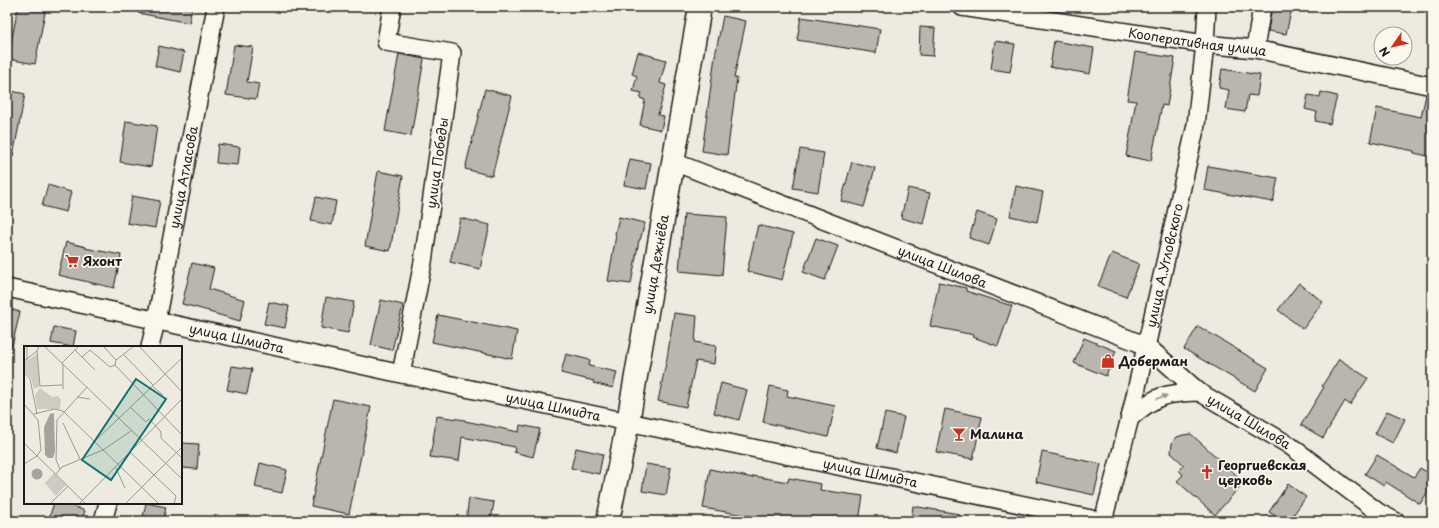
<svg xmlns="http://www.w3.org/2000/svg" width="1439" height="528" viewBox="0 0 1439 528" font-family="'Playpen Sans',sans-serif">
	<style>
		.building { fill: #b9b6af; stroke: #1c1c1c }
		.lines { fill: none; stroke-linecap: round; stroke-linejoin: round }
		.street-casing { stroke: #1c1c1c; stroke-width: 20 }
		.secondary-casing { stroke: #1c1c1c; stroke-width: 25 }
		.street { stroke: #fbf7ec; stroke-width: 17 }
		.secondary { stroke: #fbf7ec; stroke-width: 22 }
		.oneway { fill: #97948e }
		.labels { text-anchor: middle; stroke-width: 3.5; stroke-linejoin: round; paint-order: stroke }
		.street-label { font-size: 13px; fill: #1c1c1c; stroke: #fbf7ec }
		.poi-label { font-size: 13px; font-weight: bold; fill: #1c1c1c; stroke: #fbf7ec; text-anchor: start }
		.inset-road { fill: none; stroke: #9a9891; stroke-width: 1 }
		.view { fill: #0f766e; fill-opacity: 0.15; stroke: #0f766e; stroke-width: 2 }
		.inset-edge { fill: none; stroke: #1c1c1c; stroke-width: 2 }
	</style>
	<rect width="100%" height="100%" fill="#eeeadf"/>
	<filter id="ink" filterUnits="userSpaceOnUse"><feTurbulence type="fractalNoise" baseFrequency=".025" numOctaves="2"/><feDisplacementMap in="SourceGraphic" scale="8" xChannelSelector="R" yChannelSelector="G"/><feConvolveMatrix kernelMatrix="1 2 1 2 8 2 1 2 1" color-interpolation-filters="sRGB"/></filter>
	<g filter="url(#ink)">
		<!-- building -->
		<path class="building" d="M18 7H46L35 64 8 59Z
			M139 7H192L189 23 138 13Z
			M1272 7H1292L1286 34 1268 31Z
			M723 16 746 21 734 78H737L727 155 702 151 715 56Z
			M801 17 880 29 876 53 797 40Z
			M920 27 935 28 933 56 919 55Z
			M995 41 1015 44 1010 72 991 69Z
			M1054 41 1094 48 1090 74 1050 67Z
			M234 45 253 47 247 82 259 84 256 99 226 95Z
			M159 46 184 52 180 72 155 66Z
			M638 52 666 60 660 83 666 85 658 115 664 116 661 130 640 125 645 100 640 98 642 93 633 91 637 76 632 74Z
			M1135 52 1175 58 1167 106 1162 105 1151 161 1126 156 1136 101 1127 100Z
			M399 54 424 59 411 136 385 131Z
			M1222 69 1260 75 1257 96 1248 95 1245 112 1226 109 1229 90 1219 88Z
			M485 89 512 96 492 176 465 169Z
			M7 90 25 94 13 156H7Z
			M1321 92 1337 96 1330 124 1315 121 1317 112 1305 109 1308 95 1320 97Z
			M1426 95 1432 96V157L1414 153V151L1370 142 1377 108 1421 117Z
			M126 121 157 126 151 167 120 162Z
			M218 144 240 147 238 165 216 163Z
			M800 149 824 153 818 192 793 188Z
			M630 159 651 163 646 189 624 185Z
			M852 162 875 168 864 207 841 201Z
			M1208 166 1278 178 1273 202 1204 190Z
			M378 171 403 176 390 251 365 246Z
			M48 185 71 192 66 212 42 206Z
			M1016 186 1043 192 1037 222 1010 216Z
			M908 188 930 193 923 224 901 218Z
			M132 196 160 201 155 228 127 223Z
			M316 197 336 201 332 225 311 221Z
			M977 212 997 219 989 245 969 238Z
			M684 214 727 217 722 275 679 271Z
			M619 217 645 223 640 240H639L631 284 608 281 616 235 615 234Z
			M460 218 490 225 480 269 450 262Z
			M758 225 793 234 782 280 747 271Z
			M816 238 838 246 825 280 803 272Z
			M66 242 86 247 85 248 121 255 114 288 58 275Z
			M1112 253 1139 264 1126 297 1098 286Z
			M192 263 214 268 209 289 245 300 240 321 209 312V311L182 304Z
			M939 282 966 288V291L1012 306 998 346 973 337 974 335 930 326Z
			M1299 283 1323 302 1303 329 1278 310Z
			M326 297 354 302 348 333 321 328Z
			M381 300 403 305 392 350 371 345Z
			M269 302 289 306 285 328 264 324Z
			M7 308 20 312 12 346 7 345Z
			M674 313 697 316 695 342 716 346 714 364 696 361 686 407 658 401 667 358Z
			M438 315 517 331 512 359 432 342Z
			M1198 326 1268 368 1255 391 1184 349Z
			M54 327 76 331 73 347 51 343Z
			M1084 338 1116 351 1106 376 1074 363Z
			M566 354 590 360 589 366 617 372 613 388 593 383 594 381 561 373Z
			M1339 359 1368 378 1350 405 1345 401 1323 438 1301 425 1324 387 1322 386Z
			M232 366 252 369 247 394 227 390Z
			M721 383 747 390 739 420 714 413Z
			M770 386 788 390 787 396 835 406 828 437 763 422Z
			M333 399 371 407 349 514 311 506Z
			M945 409 982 417 973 459 936 452Z
			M1387 411 1405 419 1393 443 1375 434Z
			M885 413 904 417 896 453 877 448Z
			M437 416 465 420V421L519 432 520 425 540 429 533 457 514 452 515 447 462 437 459 461 430 457Z
			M1191 434 1244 482 1215 515 1177 481 1183 475 1179 470 1184 465 1171 453 1172 443 1177 437 1183 435Z
			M181 443 199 444 197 469 181 468Z
			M576 448 603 454 599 474 571 468Z
			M1042 452 1101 464 1094 495 1036 482Z
			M1377 455 1414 477 1420 468 1432 475V485L1420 504 1386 482 1384 486 1365 474Z
			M260 463 287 470 282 493 255 487Z
			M646 464 671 468 666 495 642 491Z
			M710 469 753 478V476L788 482 789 478 821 484 820 490 863 496 859 521H778L703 508Z
			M1288 484 1306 497 1289 521H1283L1269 512Z
			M469 498 494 502 491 521H466Z
			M54 503H66L85 511 81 521H48Z
			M146 503 166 507 163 521 143 517Z
			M913 506 959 514V521H911Z"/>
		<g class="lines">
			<defs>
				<g id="street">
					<path d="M392 7 386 42 452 53 423 262 401 374"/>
					<path id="s1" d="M962 7 1205 44 1255 49 1432 86"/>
					<path d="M1255 49 1262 7"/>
					<path id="s2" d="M674 162 1147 346 1199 392 1289 445 1378 512 1395 521"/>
					<path id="s3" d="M7 288 475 390 1101 521"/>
					<path id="s4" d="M150 347 156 321 216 7"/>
					<path d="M1130 418C1156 395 1165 393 1199 392"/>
					<path d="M103 521 108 503"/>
					<path id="s5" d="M1103 521 1130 418 1196 125 1205 44 1207 7"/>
				</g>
				<g id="secondary">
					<path id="s6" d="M608 521 628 422 700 7"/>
				</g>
			</defs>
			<!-- street casing -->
			<use href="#street" class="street-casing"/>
			<!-- secondary casing -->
			<use href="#secondary" class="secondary-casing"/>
			<!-- street -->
			<use href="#street" class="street"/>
			<!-- secondary -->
			<use href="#secondary" class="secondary"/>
		</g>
		<!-- one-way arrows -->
		<defs><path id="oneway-solid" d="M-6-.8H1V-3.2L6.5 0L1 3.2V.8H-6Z"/></defs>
		<use class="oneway" href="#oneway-solid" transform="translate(1162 397) rotate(-19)"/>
	</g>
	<!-- icons -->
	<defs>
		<symbol id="supermarket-bare" viewBox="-9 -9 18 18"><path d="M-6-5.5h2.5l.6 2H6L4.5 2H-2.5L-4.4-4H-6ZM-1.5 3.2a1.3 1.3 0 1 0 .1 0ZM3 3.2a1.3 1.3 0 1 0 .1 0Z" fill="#c8321e" stroke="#fbf7ec" stroke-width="2.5" paint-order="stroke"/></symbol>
		<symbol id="shop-bare" viewBox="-9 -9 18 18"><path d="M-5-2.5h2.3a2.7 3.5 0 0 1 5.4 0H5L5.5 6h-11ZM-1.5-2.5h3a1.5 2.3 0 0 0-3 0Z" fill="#c8321e" stroke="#fbf7ec" stroke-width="2.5" paint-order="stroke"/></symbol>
		<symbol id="bar-bare" viewBox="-9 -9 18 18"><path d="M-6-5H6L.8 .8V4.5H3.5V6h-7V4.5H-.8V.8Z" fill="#c8321e" stroke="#fbf7ec" stroke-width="2.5" paint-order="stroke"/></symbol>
		<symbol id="church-bare" viewBox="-9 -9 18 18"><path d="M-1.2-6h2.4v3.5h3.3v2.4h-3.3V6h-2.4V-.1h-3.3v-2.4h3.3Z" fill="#c8321e" stroke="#fbf7ec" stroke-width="2.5" paint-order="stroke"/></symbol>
	</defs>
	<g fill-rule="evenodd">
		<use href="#supermarket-bare" x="62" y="251" width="20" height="20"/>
		<use href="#shop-bare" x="1098" y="351" width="20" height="20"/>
		<use href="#bar-bare" x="949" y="424" width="20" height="20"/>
		<use href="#church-bare" x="1197" y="462" width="20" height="20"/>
	</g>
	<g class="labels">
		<!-- street labels -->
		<g class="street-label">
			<text dy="5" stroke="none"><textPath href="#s1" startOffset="238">Кооперативная улица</textPath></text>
			<text transform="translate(437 163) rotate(-82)" y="5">улица Победы</text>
			<text dy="5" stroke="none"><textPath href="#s4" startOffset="173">улица Атласова</textPath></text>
			<text dy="5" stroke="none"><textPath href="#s6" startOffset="261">улица Дежнёва</textPath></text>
			<text dy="5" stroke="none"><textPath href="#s5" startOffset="263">улица А.Угловского</textPath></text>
			<text dy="5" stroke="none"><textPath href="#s2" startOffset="288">улица Шилова</textPath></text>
			<text dy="5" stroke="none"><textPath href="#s3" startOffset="235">улица Шмидта</textPath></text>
			<text dy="5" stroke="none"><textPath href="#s3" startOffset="559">улица Шмидта</textPath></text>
			<text dy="5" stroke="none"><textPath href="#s2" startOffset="635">улица Шилова</textPath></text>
			<text dy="5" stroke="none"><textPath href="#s3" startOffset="883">улица Шмидта</textPath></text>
		</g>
		<!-- poi labels -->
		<g class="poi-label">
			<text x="83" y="266">Яхонт</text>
			<text x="1119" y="366">Доберман</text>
			<text x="970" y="439">Малина</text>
			<text x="1218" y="470">Георгиевская<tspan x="1218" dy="15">церковь</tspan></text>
		</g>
	</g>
	<!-- overview -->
	<g transform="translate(24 346)">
		<rect width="158" height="158" fill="#eeeadf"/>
		<path d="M13 8 16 40 10 43 7 32 0 25V16ZM16 42 28 51 34 50 37 54 36 63H13L11 49ZM30 127 42 139 32 150 21 137Z" fill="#ceccc2"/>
		<path d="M30 67 31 105 29 112H24L21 109 20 81 26 68ZM7.5 128a5.5 5.5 0 1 1 11 0a5.5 5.5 0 1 1-11 0Z" fill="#a6a39d"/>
		<path class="inset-road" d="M3 0V14M15 0 13 5 16 40 38 39M20 0 158 133M79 0 92 14M115 0 158 46M51 4 71 24M100 9 129 39M58 11 66 4 86 21 91 19 92 14 110 0M0 15 13 5M38 17 55 0M39 18V43M91 19 158 89M0 26 6 33 13 68M128 40 139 49M53 51 66 53M0 58 14 74 17 104 13 110 62 158M106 61 122 76 125 73 130 78 137 86V92L158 112M10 68 30 63 39 65 135 158M39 77 56 113M71 95 158 12M0 97 13 110 0 118M106 106 152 150 150 158M92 122 101 142M36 123 32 114 33 74 63 41M32 128 38 121 79 104 107 85M26 158 44 140M55 158 158 53M101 158 158 101"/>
		<path class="view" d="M112 33 142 53 87 134 58 114Z"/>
		<rect width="158" height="158" class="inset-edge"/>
	</g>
	<!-- margin -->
	<rect width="1439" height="528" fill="none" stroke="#fbf7ec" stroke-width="24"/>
	<rect x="12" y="12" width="1415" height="504" fill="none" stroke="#1c1c1c" stroke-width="1.5" filter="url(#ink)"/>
	<!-- north arrow -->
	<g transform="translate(1393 46) rotate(236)"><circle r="19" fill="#fbf7ec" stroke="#a29f99"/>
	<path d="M0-3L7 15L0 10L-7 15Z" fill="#c8321e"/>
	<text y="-6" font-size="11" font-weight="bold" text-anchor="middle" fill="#1c1c1c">N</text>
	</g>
</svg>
